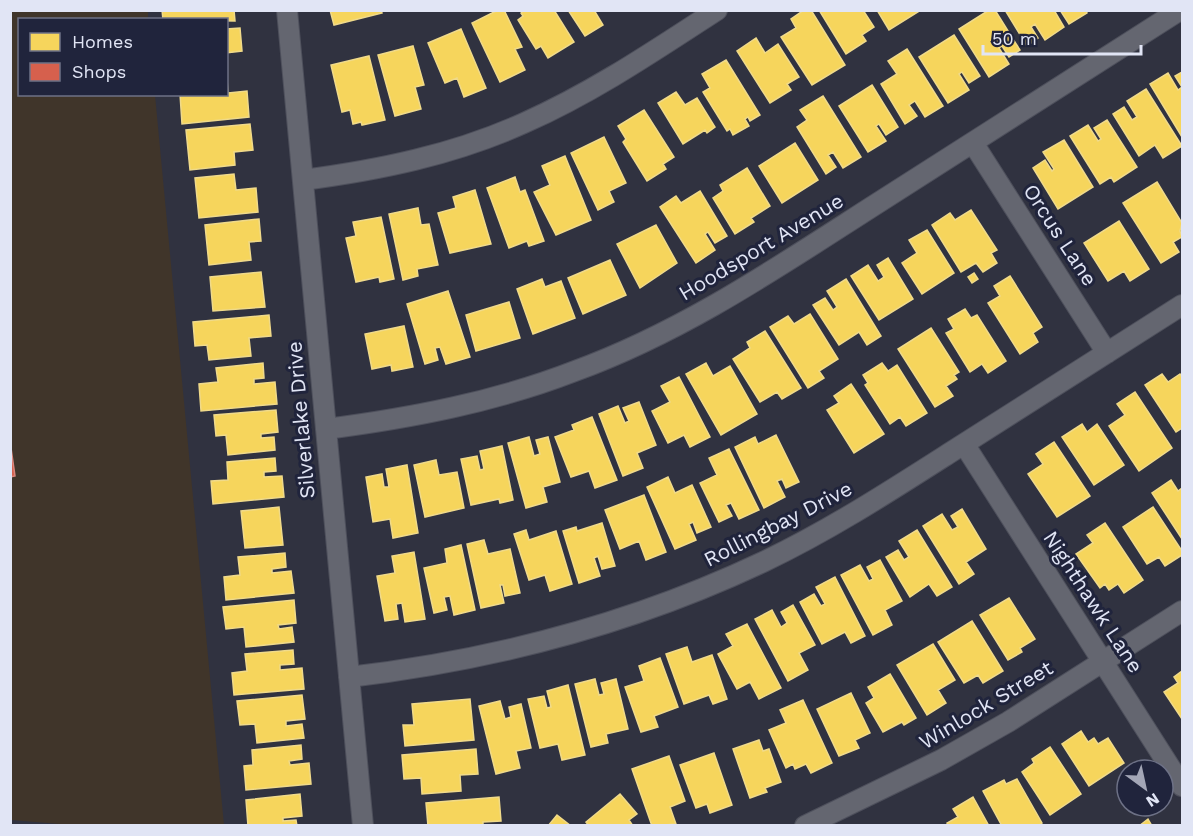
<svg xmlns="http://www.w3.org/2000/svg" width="1193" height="836" viewBox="0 0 1193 836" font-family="'Work Sans',sans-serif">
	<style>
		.commercial { fill: #40352a }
		.homes { fill: #f6d55c; stroke: #f0da8a; stroke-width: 1.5 }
		.shops { fill: #d6604d; stroke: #d9887f; stroke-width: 1.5 }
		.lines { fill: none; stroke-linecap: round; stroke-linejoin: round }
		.street-casing { stroke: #4e505c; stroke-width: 22 }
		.street { stroke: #646670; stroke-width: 20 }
		.labels { text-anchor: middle; stroke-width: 6; stroke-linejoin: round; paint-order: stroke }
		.street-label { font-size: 21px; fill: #e1e5f5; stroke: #20243c }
	</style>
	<rect width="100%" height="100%" fill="#303240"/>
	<!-- commercial -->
	<path class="commercial" d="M10 11H148V19L20 20V94L155 95 224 825 84 826 11 820Z"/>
	<!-- homes -->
	<path class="homes" d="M162 10H234L235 21 163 20Z
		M330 10H381L382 13 334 25Z
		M498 10H504L522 47 515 49 525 70 500 82 472 23Z
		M524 10H554L574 42 548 58 541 46 536 49 518 20 523 16 521 13Z
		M568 10H594L603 25 585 36Z
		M804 10H811L845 65 812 85 781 37 796 28 791 19Z
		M819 10H863L874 27 862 35 866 41 846 54Z
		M877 10H921L889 30Z
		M989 10H995L1020 50 1009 57 1002 46 999 48 1009 64 989 77 959 29Z
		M1005 10H1054L1064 27 1045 40 1035 24 1031 27 1038 38 1027 46Z
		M1060 10H1086L1087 13 1069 24Z
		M240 28 242 51 226 53V29Z
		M461 29 486 88 464 97 457 78 445 83 428 43Z
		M954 35 980 76 969 83 962 72 959 74 969 90 948 103 919 57Z
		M756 38 765 53 778 44 799 77 787 84 791 90 770 103 737 51Z
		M413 46 424 85 415 87 421 109 395 116 378 55Z
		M907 49 943 106 925 117 915 101 909 105 917 116 905 124 881 84 897 74 888 61Z
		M369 56 385 120 362 125 361 122 353 124 350 110 342 112 331 65Z
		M726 60 760 115 750 121 748 117 745 119 749 126 733 135 730 129 727 131 703 92 710 88 702 74Z
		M1182 72V137L1150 84 1168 73 1178 90 1182 87 1175 76Z
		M227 79 228 93 247 91 249 117 182 124 180 94H226Z
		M872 85 898 127 886 135 879 124 876 126 886 141 868 152 839 106Z
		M1146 89 1182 146 1163 158 1155 145 1139 156 1113 114 1124 107 1132 120 1137 117 1127 101Z
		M676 92 685 105 697 98 715 127 707 133 705 130 683 144 658 103Z
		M823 96 861 157 843 168 833 152 828 155 836 167 826 174 797 127 807 120 800 110Z
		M644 110 674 157 663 164 666 169 647 181 623 142 626 139 618 126Z
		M1107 120 1137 167 1114 182 1111 177 1100 184 1070 136 1088 125 1098 141 1101 139 1094 128Z
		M250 124 253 150 234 152 235 165 190 170 186 130Z
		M604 137 626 183 609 191 614 202 598 210 571 153Z
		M1064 140 1093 187 1058 209 1033 168 1045 160 1052 171 1054 169 1043 152Z
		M795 143 818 180 782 203 759 166Z
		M565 156 591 220 556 235 534 192 550 185 542 166Z
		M747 168 770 206 751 218 754 222 735 234 713 198 723 191 720 185Z
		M234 174 236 190 256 188 258 212 199 218 195 178Z
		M515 177 520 192 525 190 544 241 529 246 527 241 509 248 487 188Z
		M1157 182 1182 223 1180 231 1182 237 1173 242 1179 252 1161 263 1123 203Z
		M475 190 491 244 450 253 438 213 456 208 453 197Z
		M700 191 727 236 715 243 708 232 705 234 715 250 696 263 660 207 676 196 681 203Z
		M418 208 421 225 429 224 438 265 417 269 418 276 403 280 389 214Z
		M971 210 997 250 991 253 997 263 983 272 976 263 961 272 932 225 950 213 955 220Z
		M381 217 394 279 380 282 379 277 356 282 346 238 356 236 353 222Z
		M259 219 261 241 249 242 251 260 209 265 205 225Z
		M1119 221 1149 269 1130 281 1124 271 1108 281 1084 243Z
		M656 225 677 263 640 288 617 244Z
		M927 230 954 273 922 294 902 263 917 253 909 240Z
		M888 258 913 299 879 320 851 276 868 265 878 281 884 277 877 265Z
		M610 260 626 295 583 314 568 278Z
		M261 272 265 307 213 311 210 277Z
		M974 273 978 279 972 283 968 277Z
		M1010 276 1042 327 1033 333 1038 342 1020 354 988 303 1000 296 994 286Z
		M542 279 545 287 561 281 575 318 533 334 517 289Z
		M846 279 881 336 867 345 859 332 839 345 813 305 825 298 833 310 837 307 827 291Z
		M448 291 470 357 446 364 440 347 435 348 438 360 425 364 407 304Z
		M509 302 520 338 476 351 466 315Z
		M965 309 971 318 977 315 1006 361 988 373 982 364 970 372 946 333 954 329 948 319Z
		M810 314 838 359 819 371 824 378 808 388 770 327 788 316 794 324Z
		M269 315 271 336 249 338 251 356 209 360 207 345 195 346 193 322Z
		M404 326 413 367 392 371 391 365 372 369 365 334Z
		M931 328 959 372 954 375 957 379 946 386 953 396 935 407 898 349Z
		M765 331 801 388 782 399 777 392 760 402 733 359 750 348 747 342Z
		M263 363 264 378 254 379V384L275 382 277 404 201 411 199 384 218 382 216 368Z
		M706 363 713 376 730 366 757 414 721 435 686 374Z
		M882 363 888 371 897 365 927 413 906 426 900 417 890 424 865 385 868 383 863 375Z
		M1162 374 1168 382 1180 374 1182 377V428L1176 432 1145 385Z
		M679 377 710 437 690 447 684 435 668 443 652 411 670 402 661 386Z
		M851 384 884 434 854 453 827 410 839 403 834 396Z
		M1135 392 1172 448 1139 471 1109 426 1125 415 1117 404Z
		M639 402 656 445 637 453 643 468 623 476 599 414 618 406 625 423 629 421 623 408Z
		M276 410 278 432 261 434V438L274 437 275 450 228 455 226 435 216 436 214 415Z
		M592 417 617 480 595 488 589 471 571 477 555 437 574 430 572 425Z
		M1082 424 1087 432 1097 424 1124 465 1094 485 1062 437Z
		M776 435 799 482 786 488 782 479 777 481 785 497 764 508 735 447 755 437 758 444Z
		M529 437 534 456 540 454 536 440 548 437 560 482 543 487 547 502 526 508 508 443Z
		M1054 442 1090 496 1057 517 1028 474 1043 464 1036 454Z
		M502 446 513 500 500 503 499 499 471 505 461 459 477 456 480 470 484 469 480 451Z
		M729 449 759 510 739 519 731 503 726 505 732 516 719 522 700 483 717 475 709 458Z
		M275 458 276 471 264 472V477L282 476 284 497 213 504 211 481 228 480 227 462Z
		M436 460 439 475 457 472 464 508 425 517 414 465Z
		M407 465 418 533 393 538 390 519 373 522 366 477 382 474 384 487H389L386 469Z
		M668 477 675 493 692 485 711 527 697 533 693 522 689 524 696 540 675 549 647 487Z
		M1171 480 1178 491 1182 488V539L1152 493Z
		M644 495 666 552 646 560 639 541 620 549 605 510Z
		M279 507 283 545 245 548 241 511Z
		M1153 507 1182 551V555L1165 566 1159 557 1147 564 1123 527Z
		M962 509 986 549 966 562 974 574 959 584 923 526 942 514 952 530 958 527 951 516Z
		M602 523 615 566 602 569 598 556 594 558 600 576 579 583 563 531 576 527 577 531Z
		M1105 523 1143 580 1124 593 1118 584 1109 590 1105 584 1100 588 1076 554 1093 543 1087 535Z
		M526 530 529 540 556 531 572 584 550 591 545 575 529 580 514 534Z
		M917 530 952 587 937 596 929 584 910 597 886 557 898 550 904 560 909 557 899 541Z
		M484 540 488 554 510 549 520 593 505 596 503 585H500L504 603 481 608 467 544Z
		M461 545 475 610 454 615 450 596 444 597 447 610 434 613 424 568 447 563 445 549Z
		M414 552 425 619 405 622 402 603 396 604 398 619 385 621 377 576 395 573 392 556Z
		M285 553 286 567 272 569V573L291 571 294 593 226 600 224 577 240 575 238 557Z
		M880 560 902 601 885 610 892 625 873 635 841 575 860 565 869 581 873 579 867 567Z
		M835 577 865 636 851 643 845 632 822 644 800 602 814 594 821 606 825 604 816 587Z
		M1009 598 1035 639 1020 648 1022 652 1008 660 980 615Z
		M294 600 296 623 278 625 279 629 292 627 294 642 246 647 244 627 226 629 223 607Z
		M793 605 815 645 799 653 808 670 788 681 755 619 772 610 781 627 787 623 781 612Z
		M972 621 1003 671 983 683 978 675 964 683 938 642Z
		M747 624 781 688 759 699 750 682 737 689 718 654 733 646 726 634Z
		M933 644 955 680 938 690 946 703 927 715 897 665Z
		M687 647 692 662 712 655 727 699 713 704 709 695 684 704 666 654Z
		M293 650 294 664 280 665V670L302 668 304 689 234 695 232 673 247 671 245 654Z
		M660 658 678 707 654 716 658 727 641 732 625 687 644 681 639 666Z
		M1182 671V719L1164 692 1178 683 1174 677Z
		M890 674 916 718 904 725 902 722 883 732 866 703 874 698 868 687Z
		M595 679 599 695 604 694 601 683 616 679 628 729 606 734 608 743 591 747 575 684Z
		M568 685 585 755 562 760 558 744 540 748 528 699 544 696 547 708 551 707 547 691Z
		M851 693 870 733 855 740 859 748 839 756 817 709Z
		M302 695 305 719 286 721V726L302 724 304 738 257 743 255 724 240 725 237 701Z
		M470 699 474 740 405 746 403 725H414L412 704Z
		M803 700 832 763 811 773 806 764 795 769 793 764 786 768 769 730 786 723 780 710Z
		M500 701 505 719 511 717 509 707 521 704 531 748 516 751 520 768 496 774 479 706Z
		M1081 731 1088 742 1094 738 1098 744 1108 738 1124 763 1089 786 1062 744Z
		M759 740 763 751 769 749 781 782 765 788 767 792 750 798 733 749Z
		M301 745 302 759 289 761 290 765 309 763 311 784 246 790 244 766 253 765 252 750Z
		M1050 747 1081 794 1050 815 1022 772 1034 763 1032 759Z
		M476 749 478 774 460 775 461 791 422 794 421 778 404 779 402 755Z
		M714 753 732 805 710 813 707 804 696 808 680 765Z
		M669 756 685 801 670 807 676 824 652 826 632 769Z
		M1017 779 1042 823 1038 826H1002L983 791 1004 780 1006 784Z
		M300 794 302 816 283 818V821L296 820 297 826H248L246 800Z
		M620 794 637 814 629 820 633 826H589L586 822Z
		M499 797 501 821 483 822V826H428L426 803Z
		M973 797 989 826H948L947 823 958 817 953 809Z
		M557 815 571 826H548Z
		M1148 819 1152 826H1139Z"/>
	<!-- shops -->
	<path class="shops" d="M10 441 15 476 10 477Z"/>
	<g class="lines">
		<defs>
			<path id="street" d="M287 10 363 826
				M973 143 1107 353
				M303 180C379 170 453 155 524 123 592 93 654 51 717 10
				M326 429C411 418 495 402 575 371 682 332 775 269 870 208 974 142 1077 76 1180 10
				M964 444 1182 786
				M349 677C494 660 632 624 763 562 828 531 887 493 948 454 1026 405 1104 355 1182 305
				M805 826 941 760 1008 722 1182 611"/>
		</defs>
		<!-- street casing -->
		<use href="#street" class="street-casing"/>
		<!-- street -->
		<use href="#street" class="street"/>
	</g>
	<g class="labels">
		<!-- street labels -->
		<g class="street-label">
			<text transform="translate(1060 235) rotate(57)" y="7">Orcus Lane</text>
			<text transform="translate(761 247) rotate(-31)" y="7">Hoodsport Avenue</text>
			<text transform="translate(301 420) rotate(-95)" y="7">Silverlake Drive</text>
			<text transform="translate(778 524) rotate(-27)" y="7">Rollingbay Drive</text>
			<text transform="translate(1093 602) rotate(57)" y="7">Nighthawk Lane</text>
			<text transform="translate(986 705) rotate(-31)" y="7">Winlock Street</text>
		</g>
	</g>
	<!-- border -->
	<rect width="1193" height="836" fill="none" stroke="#e1e5f5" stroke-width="24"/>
	<!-- legend -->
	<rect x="18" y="18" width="210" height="78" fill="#20243c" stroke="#6d7186" stroke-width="1.5"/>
	<rect x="30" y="33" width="30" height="18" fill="#f6d55c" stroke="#6d7186" stroke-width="1.5"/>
	<text x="72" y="48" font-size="18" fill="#e1e5f5">Homes</text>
	<rect x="30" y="63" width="30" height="18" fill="#d6604d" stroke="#6d7186" stroke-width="1.5"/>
	<text x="72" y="78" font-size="18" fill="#e1e5f5">Shops</text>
	<!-- north arrow -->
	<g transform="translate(1145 788) rotate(147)"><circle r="28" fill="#20243c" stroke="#6d7186" stroke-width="1.5"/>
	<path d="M0-4.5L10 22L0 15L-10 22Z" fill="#a3a6b6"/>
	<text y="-9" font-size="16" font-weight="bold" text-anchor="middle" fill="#e1e5f5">N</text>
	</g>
	<!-- scale -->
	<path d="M983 45v9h158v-9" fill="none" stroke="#e1e5f5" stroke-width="3"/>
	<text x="992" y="45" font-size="18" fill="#e1e5f5" stroke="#20243c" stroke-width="4.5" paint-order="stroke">50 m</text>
</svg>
